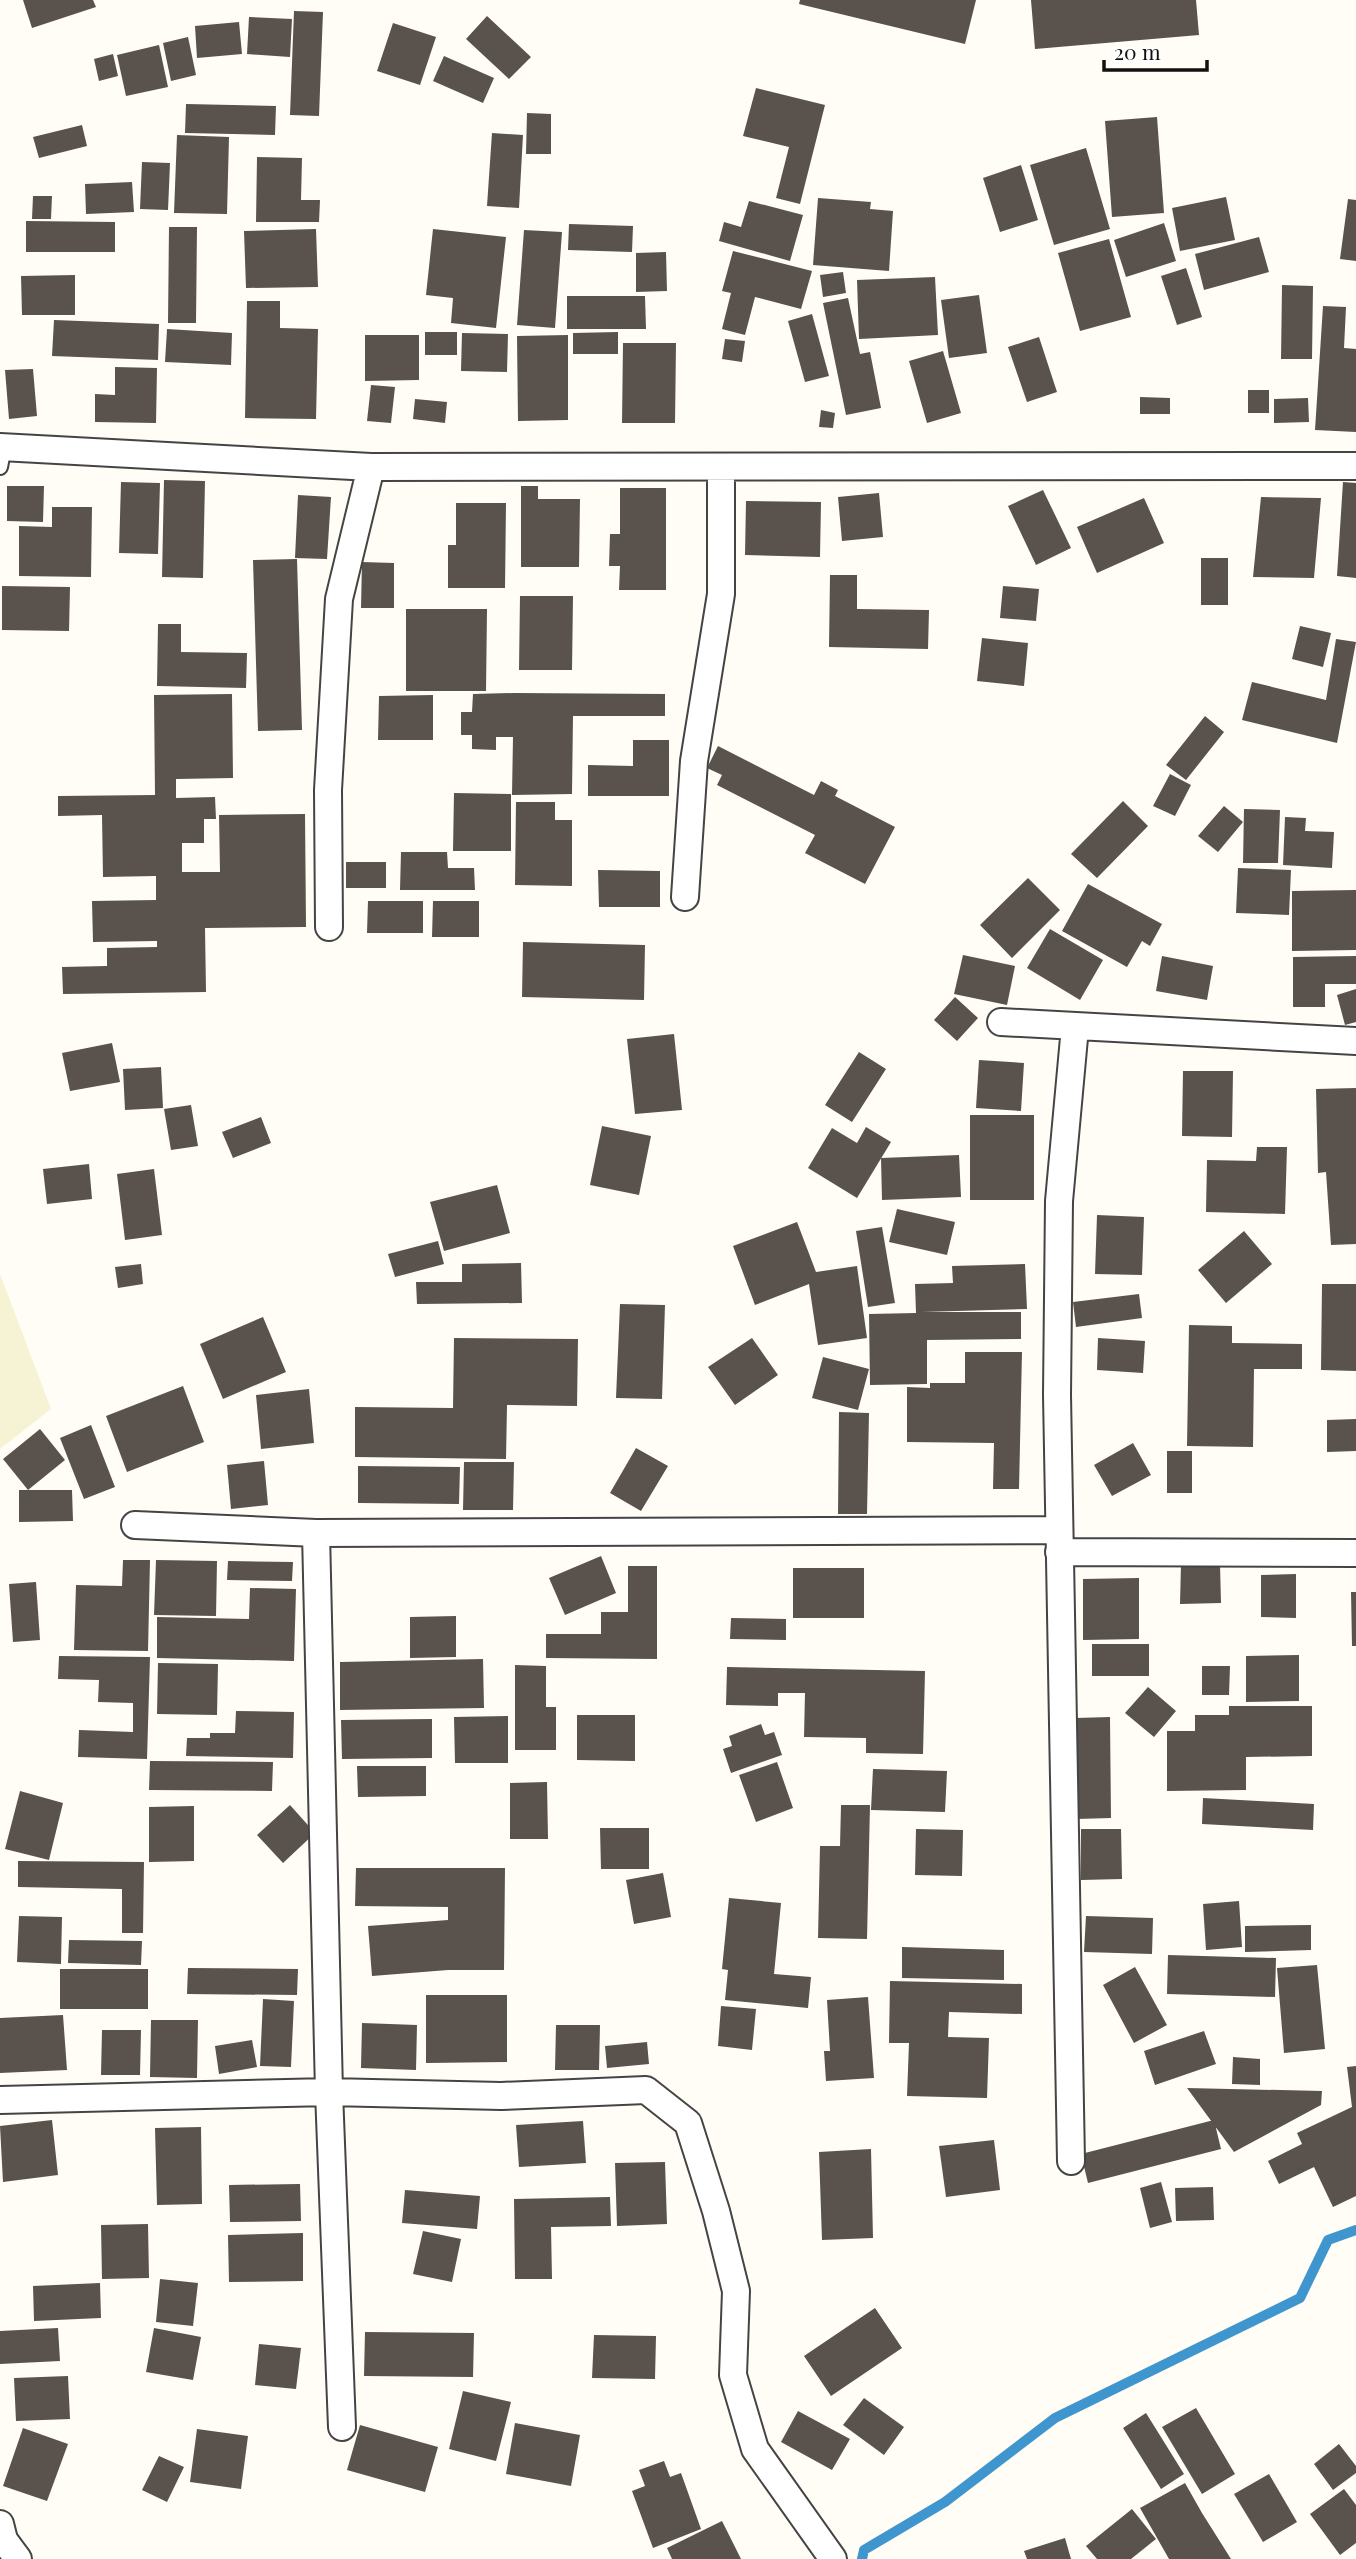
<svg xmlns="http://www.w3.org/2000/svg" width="1356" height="2559" viewBox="0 0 1356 2559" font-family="'Playfair Display',serif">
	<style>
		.farmland { fill: #f6f3d4 }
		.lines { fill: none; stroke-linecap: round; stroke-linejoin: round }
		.stream { stroke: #3f96cf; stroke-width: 10 }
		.building { fill: #5a524d }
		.lane-casing { stroke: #444; stroke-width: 18 }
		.street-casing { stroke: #444; stroke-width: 30 }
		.lane { stroke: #fff; stroke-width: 14 }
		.street { stroke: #fff; stroke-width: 26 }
	</style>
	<rect width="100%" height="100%" fill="#fffdf5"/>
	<!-- farmland -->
	<path class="farmland" d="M0 1274 51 1409 0 1449Z"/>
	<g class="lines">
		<!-- stream -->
		<path class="stream" d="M862 2559 864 2550 945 2502 1055 2418 1300 2298 1328 2240 1356 2230"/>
	</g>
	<!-- building -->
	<path class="building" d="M23 0H93L96 7 32 28Z
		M800 0H976L965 44 799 4Z
		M1031 0H1196L1199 35 1035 49Z
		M294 11 323 12 319 116 290 115Z
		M487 16 531 57 509 79 466 39Z
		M249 17 292 19 290 57 247 54Z
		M239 22 242 54 197 58 195 26Z
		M393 23 436 37 420 85 377 71Z
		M188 37 196 75 171 81 163 43Z
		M159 45 168 87 126 96 117 55Z
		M113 54 118 76 99 81 94 59Z
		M444 56 494 78 483 103 433 81Z
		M756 88 825 105 800 204 776 198 789 147 743 136Z
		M186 104 276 106 275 135 185 133Z
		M527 113 551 114V154H526Z
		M1157 117 1164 213 1112 217 1105 121Z
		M82 125 87 146 39 158 33 137Z
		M492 133 523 135 519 208 487 206Z
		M177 135 229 137 227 214 174 213Z
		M1086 148 1110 229 1054 245 1030 165Z
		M257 157 302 158 301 200H320L319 222H256Z
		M142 162 170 163 168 210 140 209Z
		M1021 165 1038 220 1000 232 983 178Z
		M132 182 134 212 86 214 85 184Z
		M33 196H52L51 219H32Z
		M1226 197 1235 240 1180 251 1172 208Z
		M818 198 871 202 870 209 893 211 889 271 813 265Z
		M1348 199 1356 200V261L1340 259Z
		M749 201 803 215 790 261 719 241 724 222 741 227Z
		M26 221 115 222V252H26Z
		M1164 223 1176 261 1126 277 1114 240Z
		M569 224 633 226 632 252 568 250Z
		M169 227H197L196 323H168Z
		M316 229 318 287 246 288 244 231Z
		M433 229 506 237 496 328 451 323 453 298 426 295Z
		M524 230 562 232 555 328 517 325Z
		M1259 237 1269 272 1204 290 1195 254Z
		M1109 239 1131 317 1080 331 1058 253Z
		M733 251 812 271 801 309 755 297 745 335 722 329 731 293 722 291Z
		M666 252 667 291 636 292V253Z
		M1186 268 1202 317 1177 325 1161 276Z
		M843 272 846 293 823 297 820 275Z
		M75 275V315H22L21 276Z
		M935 277 938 335 859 339 857 280Z
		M1282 285 1313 286 1312 359H1281Z
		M979 295 987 353 949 358 941 300Z
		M567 296H645L646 329H567Z
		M848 298 860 354 870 352 881 408 846 415 823 303Z
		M247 301H280V328L318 329 316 419 245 418Z
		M1323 306 1346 307 1344 348 1356 349V432L1315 430Z
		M812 314 829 376 805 382 788 321Z
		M54 320 159 324 158 360 52 356Z
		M167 329 232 333 231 365 165 362Z
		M425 332H457V355H425Z
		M618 332V354H573V333Z
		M462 333 508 334 507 372 461 371Z
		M365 335H419V380L365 381Z
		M568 335V420L518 421 517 336Z
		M1039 337 1057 392 1027 402 1008 347Z
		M725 339 745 341 742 362 722 359Z
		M623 343H676L675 423H622Z
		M943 351 961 413 927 423 909 361Z
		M115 367 157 368 156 423 95 422V394L115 395Z
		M33 369 37 416 9 419 5 370Z
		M371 385 395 387 391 423 367 421Z
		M1248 390H1269V413H1248Z
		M1140 397 1170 398V414H1140Z
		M1308 398 1309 422 1274 423V399Z
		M415 399 447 402 445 423 413 419Z
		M821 410 835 413 833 428 819 427Z
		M164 480 205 481 203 578 162 577Z
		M121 482 160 483 158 554 119 553Z
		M1343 482 1356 483V578L1337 576Z
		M7 486H44L43 522 7 521Z
		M521 486H538V499H580L579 567H521Z
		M620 488H666V590H619L620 566H609L610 534H620Z
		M1043 490 1071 548 1036 565 1008 506Z
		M879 493 883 537 842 541 838 497Z
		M298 495 331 497 327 559 295 558Z
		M1261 497 1321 498 1314 578 1253 577Z
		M1144 498 1164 543 1097 573 1077 527Z
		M746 501 821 502 820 557 745 555Z
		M456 503H506L505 588H448V545H456Z
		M52 507H92L91 577 19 576V526L52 527Z
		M1201 558H1228V605H1201Z
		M297 559 302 730 258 731 253 560Z
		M362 562 394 563V608H361Z
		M830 575H857V609L929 610 928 649 829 647Z
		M2 586 70 587 69 631 2 630Z
		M1003 586 1039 589 1036 621 1000 618Z
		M520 596H573L572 670H519Z
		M406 609H487L486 691H406Z
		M158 624H181V652L247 653 246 688 157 686Z
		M1300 626 1331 633 1323 667 1292 659Z
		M982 638 1028 643 1024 686 977 681Z
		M1336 639 1356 642 1337 743 1242 720 1252 682 1326 700Z
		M513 693 665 694V716H573L572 794 512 795 513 737H496V750L472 749V735H461V712H472L473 694Z
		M232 694 233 778 176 779V798L215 797 216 819H204V843H182V872H220L219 815 305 814 306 927 205 928 206 992 63 994 62 967 107 966V948L157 947V941L93 942 92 901 156 900V876L103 877 102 815 58 816V796L155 795 154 695Z
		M433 695V740H378L379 696Z
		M1205 716 1224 732 1186 780 1166 765Z
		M633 740H669V796H588V765L633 766Z
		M718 746 814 795 821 781 838 790 835 796 895 827 865 884 805 853 815 835 717 785 722 775 707 768Z
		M1170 774 1191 785 1175 816 1153 806Z
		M454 793 511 794V851H453Z
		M1123 801 1148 826 1097 878 1071 854Z
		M516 802H555V820H572V886L515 885Z
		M1224 806 1243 822 1218 852 1198 836Z
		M1244 809 1280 810 1278 863H1243Z
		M1285 817 1306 818 1305 831 1334 832 1332 868 1283 865Z
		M401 852H447L448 868H474L475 890H400Z
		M346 862H386V888H346Z
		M1238 868 1291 870 1289 915 1236 913Z
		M598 870 660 871V907H599Z
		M1028 878 1060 910 1012 958 980 925Z
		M1088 884 1162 924 1150 946 1142 941 1127 967 1062 931Z
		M1356 890V950L1292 951V891Z
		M368 901H423V933H367Z
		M433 901H479V937H432Z
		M1050 929 1103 960 1080 1000 1027 968Z
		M523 942 645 945 644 1000 522 997Z
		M963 955 1015 966 1007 1005 954 994Z
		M1162 956 1213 966 1207 1000 1156 991Z
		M1356 956V984H1325V1007H1293V957Z
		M1356 989V1022L1345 1025 1337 995Z
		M955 997 978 1018 957 1041 934 1020Z
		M674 1034 682 1110 635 1114 627 1039Z
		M112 1043 120 1082 70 1091 62 1053Z
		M859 1052 886 1069 852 1122 825 1105Z
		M979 1060 1024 1063 1021 1111 976 1108Z
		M161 1067 163 1108 125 1110 123 1069Z
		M1183 1071H1233L1232 1137 1182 1136Z
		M1356 1088V1244L1331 1245 1326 1172 1318 1173 1316 1089Z
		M191 1105 198 1146 171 1150 164 1109Z
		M970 1115H1034V1200H970Z
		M261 1117 271 1143 233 1158 222 1132Z
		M602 1126 651 1136 639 1195 590 1185Z
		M866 1127 891 1142 857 1198 808 1168 832 1128 857 1143Z
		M1257 1147H1287L1285 1214 1206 1212 1207 1160 1256 1161Z
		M959 1155 961 1197 882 1200 881 1158Z
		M89 1164 92 1199 47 1204 43 1169Z
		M154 1169 162 1235 125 1240 117 1174Z
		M497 1185 510 1233 444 1251 430 1202Z
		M897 1209 955 1222 947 1255 889 1242Z
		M1097 1215 1144 1217 1142 1275 1095 1274Z
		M797 1222 816 1272 857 1266 867 1338 818 1345 809 1284 755 1305 733 1246Z
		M882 1227 895 1303 868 1307 856 1231Z
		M1244 1231 1272 1264 1226 1303 1198 1270Z
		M438 1241 444 1264 395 1277 388 1254Z
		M521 1263 522 1303 417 1304 416 1282H462V1264Z
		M141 1264 143 1284 118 1288 115 1267Z
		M1025 1264 1027 1309 922 1312H1021V1339L927 1340V1384L870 1385 869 1314 916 1313 915 1284 953 1283 952 1266Z
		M1322 1284H1356V1371L1321 1370Z
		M1139 1294 1142 1318 1076 1327 1073 1302Z
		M620 1304 665 1305 662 1399 616 1398Z
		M263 1317 286 1372 223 1399 200 1344Z
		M1189 1325 1232 1326V1343L1302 1344V1369H1254L1253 1447 1187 1446Z
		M454 1338 578 1339 577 1406 507 1405 506 1459 355 1457V1407L453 1408Z
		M752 1338 778 1375 735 1405 708 1367Z
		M1098 1338 1145 1341 1143 1373 1097 1370Z
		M965 1352H1022L1019 1489H993L994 1443 907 1442V1387L930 1388V1383H965Z
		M823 1357 869 1369 858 1410 812 1398Z
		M183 1386 204 1442 127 1472 106 1416Z
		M309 1389 314 1443 261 1449 256 1395Z
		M839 1412 869 1413 867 1514H838Z
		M1356 1419V1451L1327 1452V1420Z
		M91 1425 115 1487 84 1499 60 1438Z
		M40 1429 65 1460 28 1490 3 1459Z
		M1133 1443 1151 1475 1112 1496 1094 1465Z
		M636 1448 668 1466 641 1511 610 1493Z
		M1167 1451H1192V1493H1167Z
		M264 1461 268 1505 231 1509 227 1465Z
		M464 1462H514L513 1510H463Z
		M358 1466 460 1467 459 1504 358 1503Z
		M19 1490H72L73 1521 19 1522Z
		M601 1556 616 1593 565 1615 549 1578Z
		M123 1560H150L148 1651 74 1650 76 1585 122 1586Z
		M156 1560 217 1561 216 1616 154 1615Z
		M228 1561 293 1562 292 1581 227 1580Z
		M1181 1564H1220L1221 1603 1180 1604Z
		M628 1566H657V1659L546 1658V1634H601V1612H628Z
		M793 1568H864V1618H793Z
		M1296 1574V1618L1261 1617V1575Z
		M1139 1578V1639L1083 1640V1579Z
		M36 1582 40 1640 13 1642 9 1584Z
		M250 1588 296 1589 294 1661 157 1658V1617L249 1619Z
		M1351 1592H1356V1646H1352Z
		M456 1616V1657L410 1658V1617Z
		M731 1618 786 1619V1640L730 1639Z
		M1092 1644H1149V1676H1092Z
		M1299 1655V1701L1246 1702V1656Z
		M59 1656 150 1657 147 1759 78 1757 79 1730 133 1732V1703L98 1702 99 1680 58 1679Z
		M483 1659 484 1708 340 1710V1662Z
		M158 1663 218 1664 217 1715 157 1714Z
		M515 1665 546 1666V1707H556V1750H515Z
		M1202 1666H1230L1229 1695H1202Z
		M727 1667 925 1671 923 1754 866 1753V1738L804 1737 805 1693H778V1706L726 1705Z
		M1148 1687 1176 1711 1154 1737 1125 1713Z
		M1229 1706H1312V1756L1246 1757V1790L1167 1791V1731H1195V1715H1229Z
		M236 1711 294 1712 293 1758 186 1756 187 1738H210V1733H235Z
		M577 1715H635V1761L577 1760Z
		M508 1716V1763H455L454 1717Z
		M1110 1717 1111 1818 1076 1819V1718Z
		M432 1719V1758L342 1759 341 1720Z
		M761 1724 765 1735 774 1732 782 1755 731 1773 723 1749 732 1746 729 1736Z
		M150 1761 273 1762 272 1791 149 1790Z
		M777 1762 793 1808 756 1822 739 1775Z
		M357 1766H426V1796L358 1797Z
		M873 1769 947 1771 945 1812 871 1810Z
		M547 1782 548 1839H510V1783Z
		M20 1791 63 1803 49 1860 5 1849Z
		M1203 1798 1314 1804 1313 1830 1202 1824Z
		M290 1805 315 1833 283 1863 257 1835Z
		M841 1805H870L867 1939 818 1938 820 1846H840Z
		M194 1806V1861L149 1862V1807Z
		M600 1828H649V1869H601Z
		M916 1829 963 1830 962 1876 915 1875Z
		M1081 1829H1121L1122 1879 1081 1880Z
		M18 1861 144 1862 143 1933H122V1889L18 1887Z
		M356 1868H505L504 1970H448L372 1976 368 1926 448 1920V1907L355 1906Z
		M663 1873 671 1917 634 1924 626 1880Z
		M729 1898 781 1903 774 1974 811 1977 808 2008 725 2000 728 1970 722 1969Z
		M1239 1901 1242 1947 1206 1950 1203 1904Z
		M19 1916 62 1917 61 1964 17 1962Z
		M1086 1916 1153 1918 1152 1954 1084 1952Z
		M1311 1925V1950L1245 1952V1926Z
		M69 1940 142 1941 141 1965 68 1963Z
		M902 1947 1004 1950V1980L902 1978Z
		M1168 1955 1276 1958 1275 1997 1167 1994Z
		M1317 1965 1325 2049 1284 2053 1277 1968Z
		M1135 1967 1167 2025 1134 2043 1103 1985Z
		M188 1968 298 1969 297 1995 187 1994Z
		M60 1969H148V2009H60Z
		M890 1981 1022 1984V2014L949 2012 948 2037 989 2038 987 2098 907 2096 909 2043H889Z
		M426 1995H507V2062L426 2063Z
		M868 1997 874 2078 826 2081 824 2051H830L827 2000Z
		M263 1999 294 2001 291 2067 260 2066Z
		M721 2006 756 2009 752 2050 718 2046Z
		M63 2015 67 2070 0 2073V2018Z
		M151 2020H198L197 2078 150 2077Z
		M362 2023 417 2025 416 2070 361 2068Z
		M556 2025H600L599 2070H555Z
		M102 2030H141L140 2075H101Z
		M1204 2031 1216 2064 1155 2085 1144 2051Z
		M252 2040 257 2067 219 2074 215 2046Z
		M647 2042 649 2064 607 2068 605 2046Z
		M1233 2057 1260 2059V2085L1232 2084Z
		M1356 2066V2196L1333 2207 1314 2167 1279 2184 1268 2161 1302 2144 1297 2133 1352 2107 1347 2067Z
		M1187 2088 1322 2091 1321 2105 1234 2152Z
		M52 2120 58 2175 3 2182 0 2126Z
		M1214 2120 1221 2149 1088 2183 1081 2154Z
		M583 2121 586 2163 519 2167 516 2125Z
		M201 2127 202 2204 157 2205 155 2128Z
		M994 2140 1000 2190 946 2197 939 2146Z
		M871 2149 873 2238 822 2240 819 2152Z
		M665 2162 667 2224 617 2226 615 2163Z
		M1161 2182 1172 2222 1150 2228 1140 2188Z
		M300 2184 301 2221 230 2222 229 2185Z
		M1213 2187 1214 2220 1176 2221 1175 2188Z
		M405 2190 480 2196 477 2229 402 2223Z
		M610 2197 611 2226 551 2227 552 2279H515L514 2199Z
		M148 2224 149 2278 102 2279 101 2225Z
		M423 2231 461 2239 452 2282 413 2274Z
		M303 2233V2281L229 2282 228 2235Z
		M160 2279 198 2283 193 2326 156 2322Z
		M100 2283 101 2318 34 2321 33 2286Z
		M875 2308 902 2348 831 2396 804 2356Z
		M58 2328 60 2361 0 2364V2331Z
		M154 2328 201 2337 193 2380 146 2372Z
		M365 2332 474 2333 473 2377 364 2376Z
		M594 2335 656 2336 655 2379 592 2378Z
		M259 2344 301 2348 296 2389 255 2385Z
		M68 2376 70 2419 16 2421 14 2378Z
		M463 2391 511 2402 496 2461 449 2449Z
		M864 2398 904 2427 884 2455 843 2425Z
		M1196 2408 1235 2474 1202 2494 1162 2427Z
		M798 2411 850 2439 832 2470 781 2442Z
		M1146 2413 1184 2474 1161 2489 1123 2428Z
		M515 2423 580 2435 571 2486 506 2474Z
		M360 2425 438 2447 425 2492 347 2470Z
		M23 2428 68 2444 47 2501 3 2486Z
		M197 2429 248 2436 241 2489 190 2482Z
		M1339 2444 1356 2466V2473L1333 2490 1314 2464Z
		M159 2456 184 2467 167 2502 142 2490Z
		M664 2461 670 2477 681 2473 701 2529 653 2548 632 2491 645 2486 639 2470Z
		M1269 2474 1297 2522 1263 2542 1234 2494Z
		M1185 2483 1202 2513 1231 2559H1169L1140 2508Z
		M1344 2489 1356 2505V2543L1340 2555 1310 2514Z
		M1132 2509 1156 2539 1131 2559H1097L1086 2546Z
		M722 2521 741 2559H672L667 2548Z
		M1065 2538 1071 2559H1027L1024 2551Z"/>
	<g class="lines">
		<defs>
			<path id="lane" d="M0 467 4 447"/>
			<path id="street" d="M0 447 371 467 1356 466
				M685 897 694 761 721 594V467
				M329 927 328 790 339 599 371 467
				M1001 1022 1356 1041
				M135 1525 316 1533 1059 1530
				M316 1533 329 2092 342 2427
				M1059 1552 1356 1553
				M0 2100 329 2092 501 2096 646 2090 688 2123 716 2211 736 2291 733 2375 755 2449 833 2559
				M1071 2161 1057 1395 1059 1201 1075 1027
				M0 2524 4 2540 18 2559"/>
		</defs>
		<!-- lane casing -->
		<use href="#lane" class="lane-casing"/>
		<!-- street casing -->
		<use href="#street" class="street-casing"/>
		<!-- lane -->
		<use href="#lane" class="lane"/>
		<!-- street -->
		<use href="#street" class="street"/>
	</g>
	<!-- scale -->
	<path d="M1104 60v10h103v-10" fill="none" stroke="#111111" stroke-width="3.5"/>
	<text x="1114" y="60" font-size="21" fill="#111111" stroke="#ffffff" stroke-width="5" paint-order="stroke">20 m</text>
</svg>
